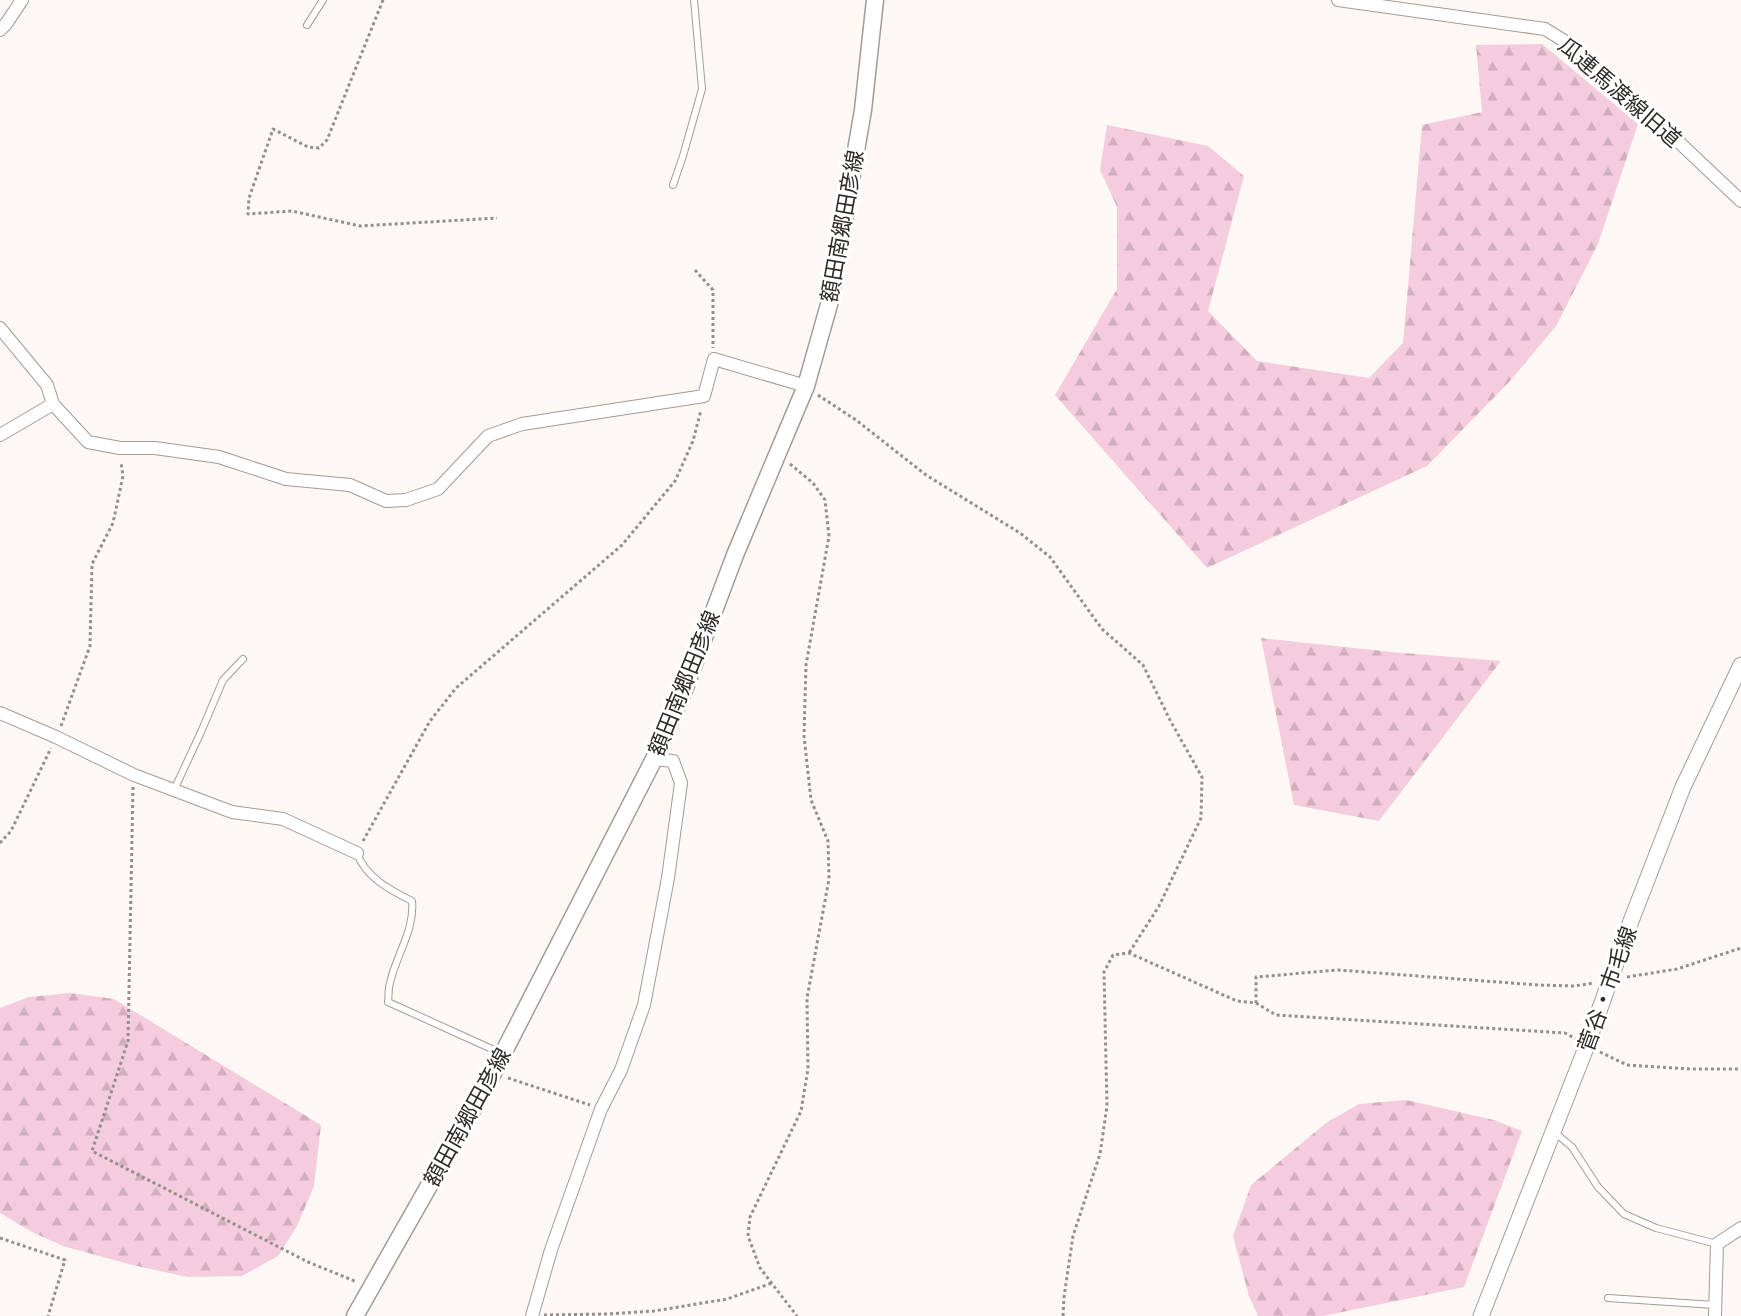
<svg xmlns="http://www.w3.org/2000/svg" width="1741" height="1316" viewBox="0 0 1741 1316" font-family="'Zilla Slab','Noto Sans JP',serif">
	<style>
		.forest { fill: url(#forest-firs) }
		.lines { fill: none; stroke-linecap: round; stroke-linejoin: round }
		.service-casing { stroke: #a49b94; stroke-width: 8 }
		.minor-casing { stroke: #a49b94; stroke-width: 14 }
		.tertiary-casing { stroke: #a49b94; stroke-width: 17 }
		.secondary-casing { stroke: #a49b94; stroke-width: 19 }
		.path { stroke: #938f8b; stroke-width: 3; stroke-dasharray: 3 3; stroke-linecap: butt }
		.service { stroke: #fff; stroke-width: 6 }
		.minor { stroke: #fff; stroke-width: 12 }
		.tertiary { stroke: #fff; stroke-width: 15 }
		.secondary { stroke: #fff; stroke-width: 16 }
		.labels { text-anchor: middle; stroke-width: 6; stroke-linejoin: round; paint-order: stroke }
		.street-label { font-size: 22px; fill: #2d2a27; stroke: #fff }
	</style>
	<defs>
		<pattern id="forest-firs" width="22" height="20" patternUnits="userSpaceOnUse" patternTransform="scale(1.5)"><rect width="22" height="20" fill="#f4ccdd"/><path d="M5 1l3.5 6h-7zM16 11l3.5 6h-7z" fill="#d2afbe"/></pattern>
	</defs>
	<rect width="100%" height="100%" fill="#fef8f4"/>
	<!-- forest -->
	<path class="forest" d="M1542 44 1638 124 1598 244 1556 326 1510 381 1427 466 1207 568 1055 395 1117 289V207L1100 170 1107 125 1208 146 1244 176 1208 311 1257 361 1369 378 1403 343 1422 125 1482 112 1476 45Z
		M1261 638 1392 652 1501 661 1379 821 1294 805Z
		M70 993 114 999 321 1125 314 1186 297 1226 278 1256 242 1276 188 1277 132 1265 63 1246 32 1232 0 1213V1008L29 997Z
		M1406 1100 1494 1120 1522 1131 1464 1287 1323 1316H1258L1249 1296 1233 1236 1251 1185 1326 1123 1359 1104Z"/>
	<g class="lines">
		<defs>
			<path id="service" d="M307 25 323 0
				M673 185 683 156 702 89 694 0
				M174 790 201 732 223 680 243 659
				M357 853C365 877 390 890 412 901 415 930 396 955 390 983 388 989 389 996 388 1002L494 1050 501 1056
				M1554 1132 1572 1147 1598 1187 1624 1214 1656 1228 1717 1244
				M1608 1298 1715 1305"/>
			<path id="minor" d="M1338 0 1545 29 1574 47 1607 81 1664 128 1741 201
				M0 30 6 24 22 0
				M0 328 47 385 53 404 88 442 120 448H155L219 457 286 479 350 485 386 501 406 500 438 489 488 436 522 424 704 396 714 359 806 386
				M0 435 53 404
				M0 713 56 737 134 775 232 812 283 819 357 853
				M532 1316 551 1250 601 1109 621 1070 644 1005 668 878 681 783 673 761 654 759
				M1715 1316 1717 1244 1741 1228"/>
			<path id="tertiary" d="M1481 1316 1587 1045 1631 921 1683 787 1741 665"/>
			<path id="secondary" d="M355 1316 493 1073 654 759 685 688 735 555 806 386 830 301 863 110 875 0"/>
		</defs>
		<!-- service casing -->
		<use href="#service" class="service-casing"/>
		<!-- minor casing -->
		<use href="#minor" class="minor-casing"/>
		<!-- tertiary casing -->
		<use href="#tertiary" class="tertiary-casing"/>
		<!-- secondary casing -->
		<use href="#secondary" class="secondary-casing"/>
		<!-- path -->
		<path class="path" d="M383 0 327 140 319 148 308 147 273 129 249 198 248 214 292 211 360 226 497 218
			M695 270 713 290V348
			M818 395 856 420 926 475 1020 533 1050 557 1102 629 1143 665 1171 722 1202 777 1201 818 1159 906 1129 953
			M790 464 813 483 825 500 829 536 806 665 804 736 811 800 828 841 829 879 807 998 808 1069 801 1111 750 1217 748 1236 760 1268 797 1316
			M61 726 90 646 92 564 113 523 123 476 121 462
			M133 787 128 1041 92 1151 308 1262 357 1282
			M363 841 430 721 456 688 622 545 675 481 693 441 701 410
			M0 843 11 831 51 748
			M1627 977 1677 969 1741 948
			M1256 1003 1276 1015 1565 1033 1576 1039
			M1600 1052 1627 1065 1690 1069H1741
			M508 1078 590 1105
			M0 1238 65 1260 48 1316
			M544 1315 608 1314 654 1311 727 1299 772 1283
			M1063 1316 1064 1297 1073 1236 1100 1154 1107 1106 1104 972 1113 955 1129 953 1237 1001 1256 1003V977L1338 970 1538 985 1574 986 1594 983"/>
		<!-- service -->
		<use href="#service" class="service"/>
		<!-- minor -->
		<use href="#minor" class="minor"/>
		<!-- tertiary -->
		<use href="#tertiary" class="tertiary"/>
		<!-- secondary -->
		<use href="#secondary" class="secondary"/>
	</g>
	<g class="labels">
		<!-- street labels -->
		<g class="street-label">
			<text transform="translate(1620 92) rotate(41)" y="8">瓜連馬渡線旧道</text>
			<text transform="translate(842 226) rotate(-80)" y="8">額田南郷田彦線</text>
			<text transform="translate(684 683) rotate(-68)" y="8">額田南郷田彦線</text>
			<text transform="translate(1607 989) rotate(-70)" y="8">菅谷・市毛線</text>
			<text transform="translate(467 1117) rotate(-61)" y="8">額田南郷田彦線</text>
		</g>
	</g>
</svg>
